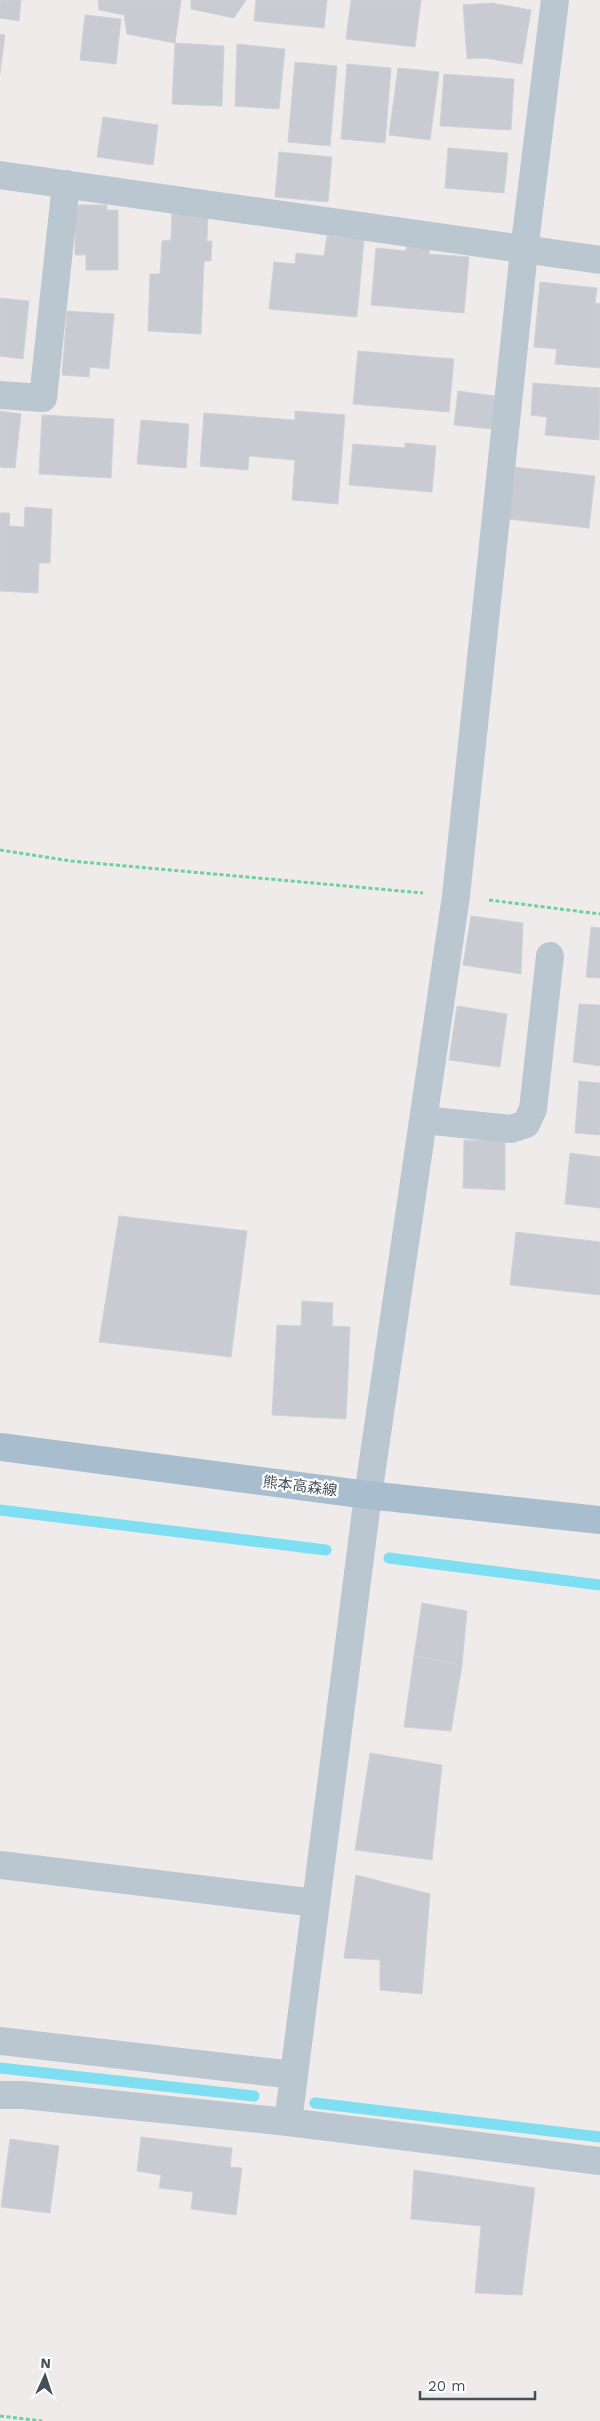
<svg xmlns="http://www.w3.org/2000/svg" width="600" height="2421" viewBox="0 0 600 2421" font-family="'Work Sans','Noto Sans JP',sans-serif">
	<style>
		.lines { fill: none; stroke-linecap: round; stroke-linejoin: round }
		.stream { stroke: #7edef2; stroke-width: 11 }
		.building { fill: #c8cbd1; stroke: #cfd2d8 }
		.path { stroke: #6ad29b; stroke-width: 3; stroke-dasharray: 4 2.5; stroke-linecap: butt }
		.minor { stroke: #bbc7d0; stroke-width: 28 }
		.major { stroke: #a8bdce; stroke-width: 28 }
		.labels { text-anchor: middle; stroke-width: 4.5; stroke-linejoin: round; paint-order: stroke }
		.street-label { font-size: 15px; fill: #43505a; stroke: #fff }
	</style>
	<rect width="100%" height="100%" fill="#efebeb"/>
	<g class="lines">
		<!-- stream -->
		<path class="stream" d="M0 1510 326 1550
			M389 1558 600 1585
			M0 2068 254 2096
			M315 2103 600 2137"/>
	</g>
	<!-- building -->
	<path class="building" d="M0 0H21L19 21 0 18Z
		M98 0H181L175 43 127 34 124 15 99 10Z
		M191 0H246L234 18 191 9Z
		M256 0H327L324 28 254 21Z
		M351 0H421L415 47 346 39Z
		M492 3 531 10 522 64 484 58 467 59 463 5Z
		M85 15 121 19 116 64 80 60Z
		M0 34 5 35 0 73Z
		M175 43 224 46 222 106 172 104Z
		M237 44 285 49 279 109 235 106Z
		M295 62 337 66 330 146 288 142Z
		M347 64 391 68 385 143 341 139Z
		M398 68 439 72 430 140 389 135Z
		M444 74 514 79 511 130 440 126Z
		M103 117 158 125 153 165 97 157Z
		M448 148 508 153 504 193 445 188Z
		M279 152 332 157 328 202 275 197Z
		M75 205H107V210H118V270H86V255H75Z
		M172 207 208 208 207 241H212L211 261H204L201 334 148 331 150 274H160L162 241 171 240Z
		M327 236 364 240 357 317 269 309 274 262 295 264 296 253 324 256Z
		M407 239 430 241 429 254 469 257 464 313 371 305 376 248 406 251Z
		M540 282 597 288 595 303 600 304V368L555 364 557 349 534 347Z
		M0 298 29 301 23 359 0 356Z
		M67 311 114 314 109 369 90 367 89 377 62 375Z
		M358 351 454 359 449 412 353 404Z
		M533 383 600 388 599 440 545 435 547 417 531 415Z
		M458 391 495 396 492 429 454 425Z
		M0 411 21 414 15 468 0 467Z
		M295 411 345 415 338 504 292 500 295 460 249 456 248 470 200 466 204 413 295 420Z
		M42 415 114 419 111 478 39 474Z
		M141 420 189 424 186 468 137 464Z
		M405 443 436 446 432 492 349 485 353 444 405 448Z
		M513 467 595 476 589 528 507 519Z
		M25 507 52 509 50 563H39L38 593 0 591V513H10L9 526 24 527Z
		M471 916 523 923 521 974 463 965Z
		M591 927 600 928V978L586 977Z
		M579 1004 600 1005V1066L573 1062Z
		M457 1006 507 1014 500 1067 449 1060Z
		M579 1081 600 1083V1135L575 1133Z
		M464 1140 505 1141V1190L463 1188Z
		M570 1153 600 1157V1208L565 1204Z
		M119 1216 247 1231 231 1357 99 1342Z
		M516 1232 600 1242V1295L510 1285Z
		M302 1301 333 1303 332 1326 350 1327 346 1419 272 1415 277 1325 301 1326Z
		M422 1603 467 1611 462 1665 414 1656Z
		M414 1656 462 1665 451 1731 404 1727Z
		M370 1753 442 1765 432 1860 355 1850Z
		M356 1875 430 1894 422 1994 380 1990V1960L344 1958Z
		M141 2137 232 2148 230 2167 242 2168 236 2215 191 2209 193 2192 159 2188 161 2175 137 2171Z
		M10 2139 59 2146 50 2213 1 2207Z
		M414 2170 535 2188 522 2295 475 2293 481 2226 411 2219Z"/>
	<g class="lines">
		<!-- path -->
		<path class="path" d="M0 850 71 861 423 893
			M489 900 600 914
			M0 2416 42 2421"/>
		<!-- minor -->
		<path class="minor" d="M555 0 524 251 456 896 368 1495 288 2122 600 2161
			M0 175 600 260
			M0 395 43 398 66 184
			M423 1120 511 1129 526 1124 533 1109 550 956
			M0 1865 316 1903
			M0 2041 294 2075
			M0 2095H23L288 2122"/>
		<!-- major -->
		<path class="major" d="M0 1447 368 1495 600 1520"/>
	</g>
	<g class="labels">
		<!-- street labels -->
		<g class="street-label">
			<text transform="translate(300 1486) rotate(7)" y="5">熊本高森線</text>
		</g>
	</g>
	<!-- north arrow -->
	<g transform="translate(45 2376) rotate(3)" stroke="#ffffff" stroke-width="4" paint-order="stroke">
	<path d="M0-4L9 19L0 12L-9 19Z" fill="#43505a"/>
	<text y="-8" font-size="14" font-weight="bold" text-anchor="middle" fill="#43505a">N</text>
	</g>
	<!-- scale -->
	<path d="M420 2391v8h115v-8" fill="none" stroke="#43505a" stroke-width="2.5"/>
	<text x="428" y="2391" font-size="15" fill="#43505a" stroke="#ffffff" stroke-width="4" paint-order="stroke">20 m</text>
</svg>
